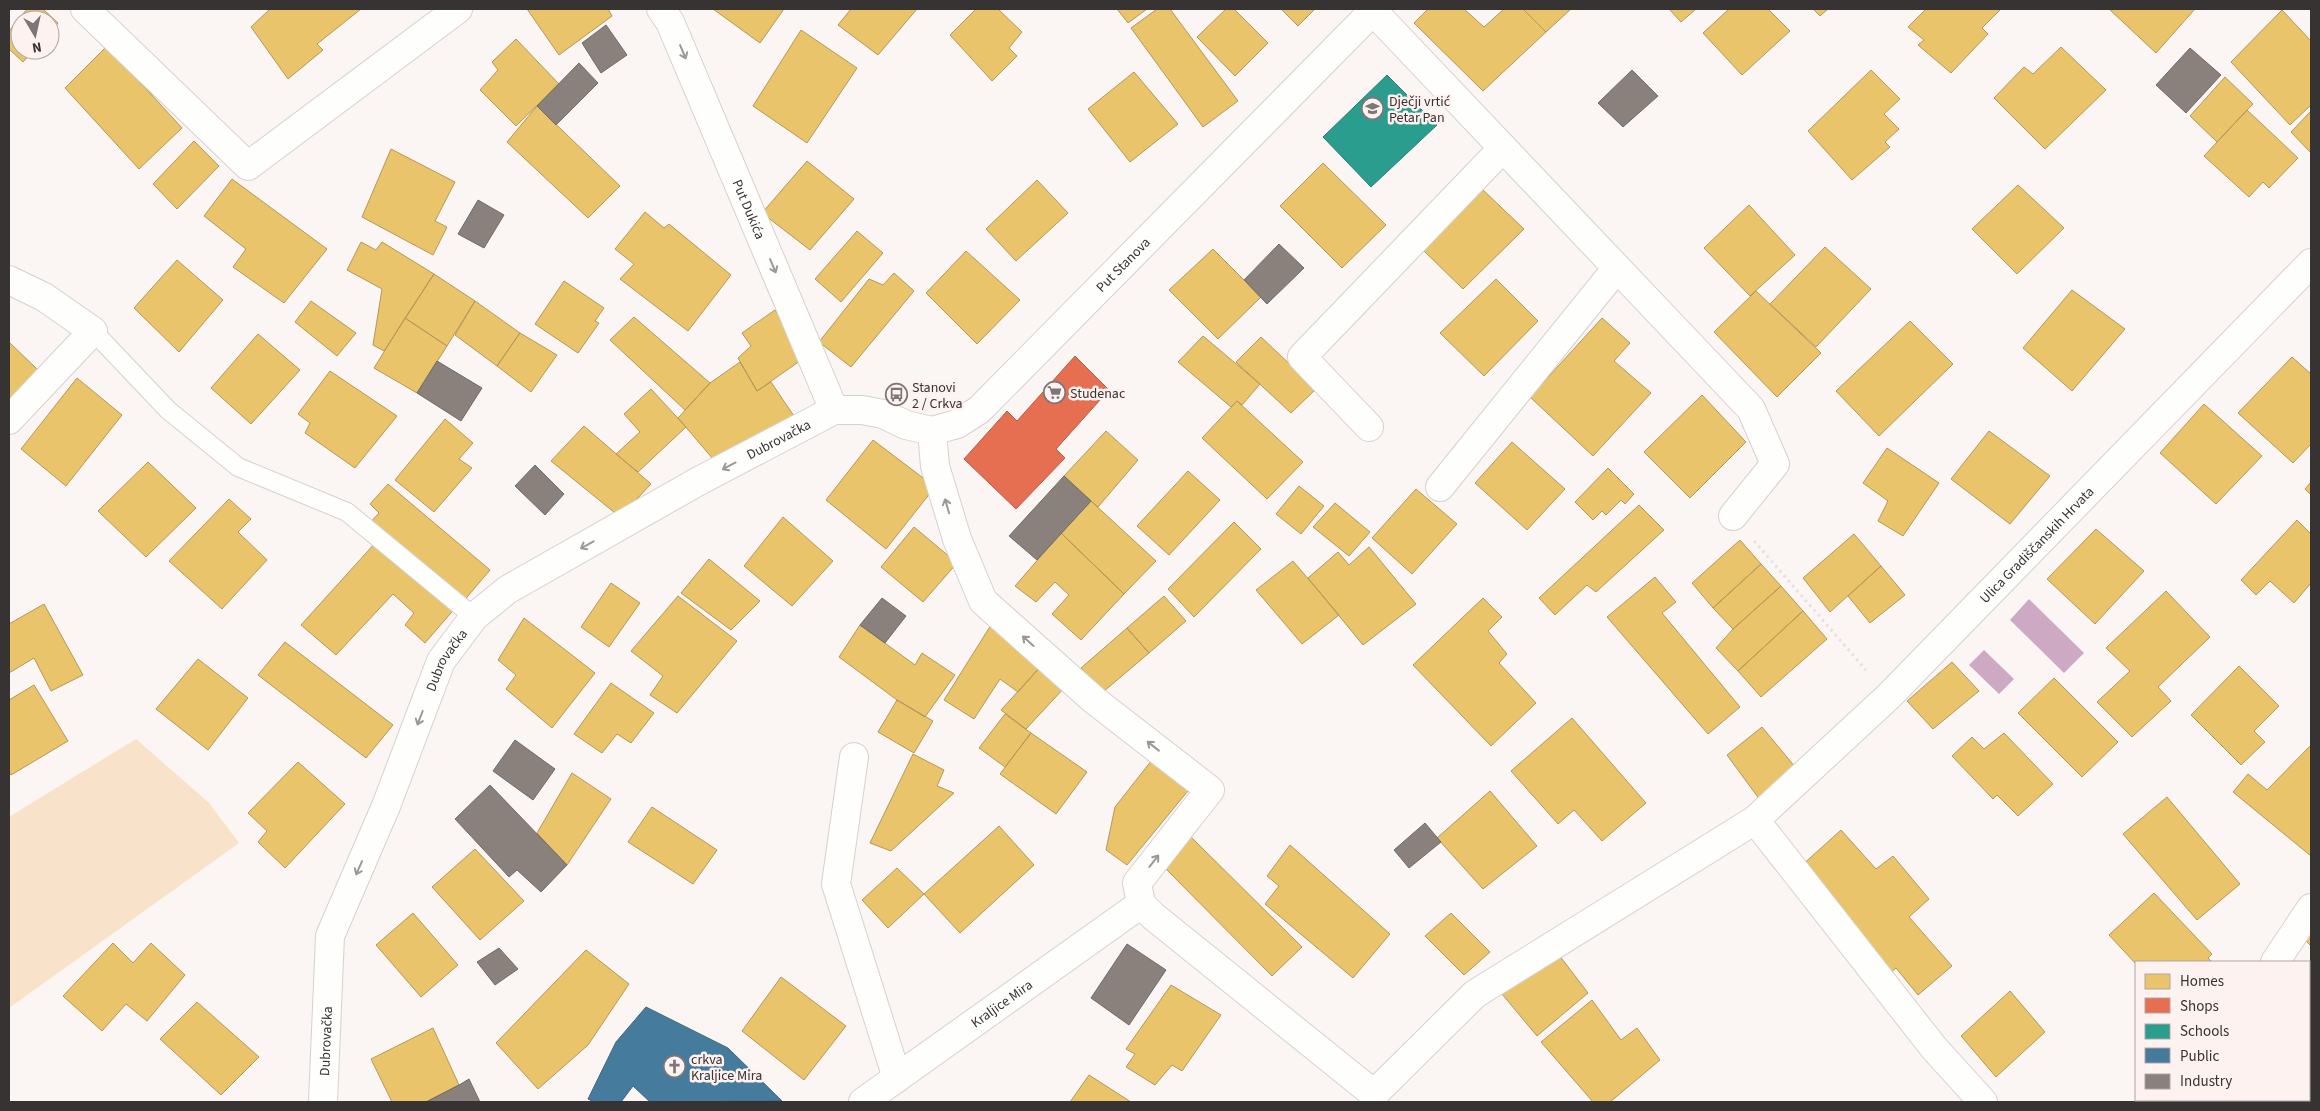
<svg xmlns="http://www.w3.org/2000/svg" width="2320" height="1111" viewBox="0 0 2320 1111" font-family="'Source Sans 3',sans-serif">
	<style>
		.green { fill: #f9e2ca }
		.water { fill: #cea9c4 }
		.homes { fill: #e9c46a; stroke: #b49859 }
		.shops { fill: #e76f51; stroke: #b25d48 }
		.schools { fill: #2a9d8f; stroke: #2e7d73 }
		.public { fill: #457b9d; stroke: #41657d }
		.industry { fill: #8a817c; stroke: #716a66 }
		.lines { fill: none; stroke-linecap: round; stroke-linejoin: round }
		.service-casing { stroke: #d6d1d0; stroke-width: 20 }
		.minor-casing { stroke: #d6d1d0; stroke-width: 30 }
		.path { stroke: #e4e1e1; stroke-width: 3; stroke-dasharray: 2.5 4; stroke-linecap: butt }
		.service { stroke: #fefefd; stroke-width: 18 }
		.minor { stroke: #fefefd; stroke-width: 28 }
		.oneway { stroke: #9a9898 }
		.labels { text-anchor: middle; stroke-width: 5; stroke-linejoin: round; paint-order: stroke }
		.poi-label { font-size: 14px; fill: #373332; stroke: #fef2f1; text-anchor: start }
		.street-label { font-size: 14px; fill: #373332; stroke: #fef2f1 }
	</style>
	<rect width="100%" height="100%" fill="#fbf5f4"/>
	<!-- green -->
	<path class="green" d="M136 739 209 803 239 843 9 1008V817Z"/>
	<!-- water -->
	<path class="water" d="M2029 599 2084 653 2064 673 2010 620Z
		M1984 650 2014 679 1999 694 1969 665Z"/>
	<!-- homes -->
	<path class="homes" d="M27 9H43L58 23 50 33V20H20V50H34L23 62 9 49V31Z
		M270 9H361L317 44 323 50 288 79 251 27Z
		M527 9H608L612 16 559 55Z
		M713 9H784L760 43Z
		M851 9H917L878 55 838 25Z
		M976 9H998L1022 32 1009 48 1017 56 992 81 950 35Z
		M1117 9H1147L1128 23Z
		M1157 9H1170L1238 101 1203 127 1131 28Z
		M1226 9H1234L1268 43 1235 76 1197 37Z
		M1281 9H1315L1298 26Z
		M1428 9H1464L1484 27 1504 9H1523L1546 32 1483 91 1414 23Z
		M1523 9H1571L1546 32Z
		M1669 9H1696L1681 22Z
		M1729 9H1768L1790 31 1742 75 1703 33Z
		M1813 9H1828L1820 16Z
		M1926 9H2001L1982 28 1988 34 1951 73 1918 45 1924 40 1908 27Z
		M2109 9H2195L2156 53Z
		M2282 10 2311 41V105L2290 125 2231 62Z
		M801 30 857 68 807 143 753 106Z
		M516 39 559 84 516 126 480 90 498 70 492 62Z
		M107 46 182 128 139 169 65 88Z
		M2061 47 2106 90 2045 149 1994 98 2024 67 2033 74Z
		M1871 70 1900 99 1884 114 1899 129 1885 142 1890 147 1852 180 1808 131Z
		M1134 72 1178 124 1130 162 1088 109Z
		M2225 77 2253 104 2217 142 2190 116Z
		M537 106 620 186 588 218 507 142Z
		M2247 110 2298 158 2269 188 2263 182 2249 197 2204 156Z
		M2311 111V153L2291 132Z
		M194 141 219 166 177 209 153 184Z
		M391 149 455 182 435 221 447 227 433 255 362 217Z
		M807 161 854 199 810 250 762 213Z
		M1323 163 1386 225 1342 268 1280 206Z
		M232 179 327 249 284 303 233 267 246 249 204 216Z
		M1037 180 1068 213 1016 261 986 229Z
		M2018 185 2064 228 2017 274 1972 229Z
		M1482 189 1524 229 1463 289 1423 250Z
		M1749 205 1795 255 1750 296 1704 248Z
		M645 212 664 228 669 224 731 275 688 331 620 279 634 264 615 249Z
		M857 231 883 253 841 302 815 279Z
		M361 242 376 250 382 242 434 274 384 351 373 345 382 289 347 270Z
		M1825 247 1871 289 1816 347 1770 304Z
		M1213 249 1261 297 1218 339 1169 290Z
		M966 251 1020 300 977 344 926 293Z
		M177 260 223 300 179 352 134 308Z
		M894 273 914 291 851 367 819 342 869 279 883 285Z
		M434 274 475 301 447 346 405 318Z
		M1496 279 1538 321 1484 376 1440 333Z
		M564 281 604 308 595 321 599 323 578 353 535 324Z
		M2072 290 2125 329 2072 391 2023 348Z
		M1756 291 1821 353 1777 397 1714 332Z
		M311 301 356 333 337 356 295 322Z
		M475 301 520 333 497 366 455 335Z
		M775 310 807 356 757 391 738 358 751 346 742 333Z
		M634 317 710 383 685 410 610 340Z
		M405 318 447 346 417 393 374 368Z
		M1602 318 1630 343 1614 361 1651 393 1593 456 1530 397Z
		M1910 321 1953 364 1879 436 1836 391Z
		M520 333 557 355 531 392 497 366Z
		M258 334 300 370 251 424 211 388Z
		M1203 336 1260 384 1242 405 1237 401 1231 407 1178 362Z
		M1261 337 1316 389 1291 413 1236 362Z
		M9 342 38 370 9 400Z
		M2292 357 2311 374V444L2293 463 2238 413Z
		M740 362 757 391 771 382 794 416 713 459 678 418 710 383Z
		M330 371 397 416 355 468 305 433 310 423 298 414Z
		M77 378 122 415 66 486 21 449Z
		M651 389 686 427 638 472 616 454 640 432 624 414Z
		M1702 395 1746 442 1690 498 1644 452Z
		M1237 401 1303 462 1267 499 1202 438Z
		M2204 404 2262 456 2216 504 2160 453Z
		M445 419 473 443 459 459 472 468 434 512 395 480Z
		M584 426 651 484 620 517 551 461Z
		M1106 431 1138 460 1098 507 1064 476Z
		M1989 431 2050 476 2010 524 1951 479Z
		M873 440 935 487 886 549 826 500Z
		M1512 442 1565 489 1527 530 1475 483Z
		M1887 448 1939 483 1903 536 1878 521 1888 501 1863 483Z
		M148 462 196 508 146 557 98 511Z
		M1608 468 1634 494 1625 504 1621 500 1606 515 1602 511 1593 520 1575 502Z
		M1188 471 1220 500 1169 555 1137 526Z
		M2311 482V495L2305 489Z
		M388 484 490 570 462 603 368 525 379 513 370 504Z
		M1299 486 1324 506 1301 534 1276 514Z
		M1416 489 1457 524 1412 574 1372 538Z
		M229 499 251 519 238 532 267 560 222 609 169 561Z
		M1091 501 1156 561 1124 594 1061 533Z
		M1335 503 1370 532 1349 556 1313 527Z
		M1639 505 1664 530 1596 592 1587 585 1555 615 1539 598Z
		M783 517 833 561 792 606 744 566Z
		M2297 520 2311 534V583L2294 603 2270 581 2256 595 2241 580Z
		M1234 522 1261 549 1194 617 1168 589Z
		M914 527 957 563 923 602 881 567Z
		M2096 529 2144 571 2095 624 2047 579Z
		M1061 533 1124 594 1081 640 1052 614 1069 595 1055 582 1036 602 1015 586Z
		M1854 534 1881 566 1830 612 1803 578Z
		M1740 540 1761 564 1713 608 1692 583Z
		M376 542 457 606 425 643 405 625 414 613 393 594 336 655 301 625Z
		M1369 547 1416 604 1363 645 1308 578 1338 552 1349 565Z
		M709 559 760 601 731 630 681 593Z
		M1293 561 1339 615 1302 644 1256 590Z
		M1761 564 1781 586 1733 629 1713 608Z
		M1881 566 1905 595 1870 623 1848 596Z
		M1655 577 1676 602 1662 613 1740 707 1708 734 1607 617Z
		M611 583 640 603 609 647 581 627Z
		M1781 586 1803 611 1738 671 1716 648 1733 629Z
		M2166 591 2210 637 2158 687 2171 701 2132 737 2097 702 2130 671 2106 648Z
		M678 596 737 641 677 713 650 695 663 676 631 651Z
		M1164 596 1186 621 1149 653 1127 628Z
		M1483 598 1502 617 1488 631 1507 654 1499 663 1536 703 1491 746 1413 665Z
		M44 604 83 675 51 691 34 658 9 673V624Z
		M1803 611 1827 639 1761 697 1738 671Z
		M524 618 595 673 552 728 506 689 516 675 498 660Z
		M860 625 915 665 922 653 955 675 925 717 897 700 839 657Z
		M991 625 1042 665 1018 692 1000 679 974 719 944 700Z
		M1127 628 1149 653 1103 692 1081 668Z
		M285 642 393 725 366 758 258 675Z
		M198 659 248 698 208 750 156 709Z
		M1952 662 1979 691 1933 729 1907 701Z
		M1042 665 1066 686 1026 729 1001 710Z
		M2239 666 2279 706 2254 731 2265 742 2241 765 2191 715Z
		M2054 678 2118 742 2082 777 2018 713Z
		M611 683 654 713 631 743 617 734 602 753 574 734Z
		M34 685 68 741 11 775 9 772V700Z
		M897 700 933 721 914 753 878 732Z
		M1005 714 1031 733 1005 767 979 748Z
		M1572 718 1646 803 1602 841 1574 810 1558 824 1511 771Z
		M1762 727 1796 768 1760 800 1727 755Z
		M1031 733 1087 772 1056 814 1000 774Z
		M2004 733 2053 784 2018 816 1997 795 1993 799 1952 756 1972 737 1984 749Z
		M2311 745V856L2233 792 2248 774 2267 790Z
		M1159 751 1197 780 1127 865 1106 850 1115 807Z
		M913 754 944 770 937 786 954 793 891 851 870 843Z
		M298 762 345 804 285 868 258 842 267 831 248 813Z
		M572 773 611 799 567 865 537 833Z
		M1490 791 1537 846 1483 889 1437 838Z
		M2167 797 2240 884 2197 920 2123 834Z
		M652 807 717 850 693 884 628 842Z
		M999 826 1034 865 960 933 924 894Z
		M1841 830 1876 869 1893 856 1929 899 1909 917 1952 966 1918 995 1896 968 1890 973 1800 867Z
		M1191 837 1302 947 1272 976 1163 866Z
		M1290 845 1390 934 1353 978 1265 904 1279 886 1267 876Z
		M475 849 524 901 480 940 432 887Z
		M897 868 924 894 888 928 862 900Z
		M2154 893 2212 954 2208 958 2212 962H2136V964L2109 935Z
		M413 913 458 965 421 997 376 945Z
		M1451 913 1490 952 1464 975 1425 936Z
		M2311 926V946L2302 937Z
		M113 943 133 963 151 943 185 975 147 1021 126 1004 102 1031 63 996Z
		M586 950 629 984 588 1045 538 1089 496 1043Z
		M1556 951 1588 993 1537 1036 1502 994Z
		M781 977 846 1026 804 1080 742 1031Z
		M1171 985 1221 1015 1182 1071 1172 1065 1155 1085 1126 1067 1135 1054 1126 1049Z
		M2010 991 2045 1032 1996 1077 1961 1036Z
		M1592 1000 1621 1040 1637 1028 1660 1060 1610 1102H1593L1541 1042Z
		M2309 1001 2311 1003V1066L2309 1069Z
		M197 1002 259 1057 221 1095 160 1039Z
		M433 1028 459 1085 426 1102H392L371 1059Z
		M1089 1075 1131 1102H1070Z"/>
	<!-- shops -->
	<path class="shops" d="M1075 356 1109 390 1056 449 1065 458 1016 509 964 459 1007 411 1017 421Z"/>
	<!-- schools -->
	<path class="schools" d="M1387 75 1437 125 1371 187 1323 137Z"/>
	<!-- public -->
	<path class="public" d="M646 1007 728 1048 782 1101 650 1102 633 1086 621 1102H594L588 1099 616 1042Z"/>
	<!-- industry -->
	<path class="industry" d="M606 25 627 55 601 73 582 43Z
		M2190 48 2221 75 2186 113 2156 85Z
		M579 63 598 83 556 125 537 106Z
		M1632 70 1658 96 1623 127 1598 103Z
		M478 200 504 215 484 248 458 234Z
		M1279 244 1304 268 1267 304 1244 280Z
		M437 361 482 388 461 421 417 393Z
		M535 465 564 494 545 515 515 486Z
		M1064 476 1091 501 1037 560 1009 536Z
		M882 598 906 616 885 643 860 625Z
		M515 740 555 769 533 800 493 771Z
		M490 785 567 865 541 892 517 870 509 877 455 819Z
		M1425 823 1441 842 1409 868 1394 850Z
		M1127 944 1166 970 1129 1025 1091 998Z
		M499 948 518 969 495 985 477 962Z
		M469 1079 480 1102H426L459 1085Z"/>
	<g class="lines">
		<defs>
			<path id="service" d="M93 331 168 410 238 467 347 512 474 617"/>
			<g id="minor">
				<path d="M85 9 248 166 458 9"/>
				<path id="s1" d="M661 9 670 22 834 410"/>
				<path d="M1373 11 1751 409 1775 464 1733 516"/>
				<path d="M9 280 44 297 93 331 9 420"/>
				<path d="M1369 427 1302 357 1503 148"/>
				<path d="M932 431 935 466 957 539 983 601 1094 700 1210 790 1137 883 1141 904 1153 916 1374 1094 1475 994 1755 820 1934 1048 1983 1102"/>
				<path d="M1440 487 1617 268"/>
				<path d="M854 757 836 884 897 1078"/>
				<path id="s2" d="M1755 820 1889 696 2311 263"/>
				<path d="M2275 962 2311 908"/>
				<path id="s3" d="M323 1102 330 936 386 806 441 661 474 617 507 590 697 482 834 410H862L883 414 906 425 932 431 957 424 979 410 1375 9"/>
				<path id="s4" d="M863 1102 1141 904"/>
				<path d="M2180 1102 2182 1100"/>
			</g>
		</defs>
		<!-- service casing -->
		<use href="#service" class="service-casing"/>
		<!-- minor casing -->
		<use href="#minor" class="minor-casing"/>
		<!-- path -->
		<path class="path" d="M1754 541 1866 670"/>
		<!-- service -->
		<use href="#service" class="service"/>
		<!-- minor -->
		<use href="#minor" class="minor"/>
	</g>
	<!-- one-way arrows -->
	<defs><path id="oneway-shaft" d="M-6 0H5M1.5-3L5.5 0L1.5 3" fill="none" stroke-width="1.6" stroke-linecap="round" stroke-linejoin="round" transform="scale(1.25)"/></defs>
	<g class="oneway">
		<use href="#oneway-shaft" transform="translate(683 52) rotate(67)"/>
		<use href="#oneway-shaft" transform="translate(773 266) rotate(67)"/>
		<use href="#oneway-shaft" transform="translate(729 466) rotate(152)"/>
		<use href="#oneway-shaft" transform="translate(947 506) rotate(-106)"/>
		<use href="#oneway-shaft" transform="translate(587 545) rotate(151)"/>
		<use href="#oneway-shaft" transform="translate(1028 641) rotate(-138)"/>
		<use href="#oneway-shaft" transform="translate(420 718) rotate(111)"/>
		<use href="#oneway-shaft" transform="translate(1153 746) rotate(-142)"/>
		<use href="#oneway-shaft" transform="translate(1154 861) rotate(-52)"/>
		<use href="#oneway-shaft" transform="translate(359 868) rotate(114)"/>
	</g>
	<!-- icons -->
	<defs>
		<symbol id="school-ring" viewBox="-11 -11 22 22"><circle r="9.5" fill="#fef2f1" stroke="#7c7776" stroke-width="1.5"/><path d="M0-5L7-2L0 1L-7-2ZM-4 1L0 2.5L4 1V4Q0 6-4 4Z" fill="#7c7776"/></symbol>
		<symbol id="supermarket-ring" viewBox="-11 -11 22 22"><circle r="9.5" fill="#fef2f1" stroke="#7c7776" stroke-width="1.5"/><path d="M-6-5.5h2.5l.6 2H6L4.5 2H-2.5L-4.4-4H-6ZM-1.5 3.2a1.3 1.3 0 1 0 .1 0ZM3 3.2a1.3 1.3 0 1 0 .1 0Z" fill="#7c7776"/></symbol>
		<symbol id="bus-ring" viewBox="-11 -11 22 22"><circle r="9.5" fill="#fef2f1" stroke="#7c7776" stroke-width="1.5"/><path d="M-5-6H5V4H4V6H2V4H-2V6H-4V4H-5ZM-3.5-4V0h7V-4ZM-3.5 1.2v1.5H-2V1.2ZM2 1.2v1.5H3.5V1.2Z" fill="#7c7776"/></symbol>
		<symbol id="church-ring" viewBox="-11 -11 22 22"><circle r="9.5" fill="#fef2f1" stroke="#7c7776" stroke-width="1.5"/><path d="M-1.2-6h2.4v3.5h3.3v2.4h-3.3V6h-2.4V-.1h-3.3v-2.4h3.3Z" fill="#7c7776"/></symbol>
	</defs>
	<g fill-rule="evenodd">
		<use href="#school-ring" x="1360" y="96" width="25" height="25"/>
		<use href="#supermarket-ring" x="1042" y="380" width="25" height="25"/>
		<use href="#bus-ring" x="884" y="382" width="25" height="25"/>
		<use href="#church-ring" x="662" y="1054" width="25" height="25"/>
	</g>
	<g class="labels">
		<!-- poi labels -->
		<g class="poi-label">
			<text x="1389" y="106">Dječji vrtić<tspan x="1389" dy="16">Petar Pan</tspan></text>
			<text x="912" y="392">Stanovi<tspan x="912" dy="16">2 / Crkva</tspan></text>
			<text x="1070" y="398">Studenac</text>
			<text x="691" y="1064">crkva<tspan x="691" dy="16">Kraljice Mira</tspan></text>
		</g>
		<!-- street labels -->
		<g class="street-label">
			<text dy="5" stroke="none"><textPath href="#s1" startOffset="219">Put Dukića</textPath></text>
			<text dy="5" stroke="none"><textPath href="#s3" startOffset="1292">Put Stanova</textPath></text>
			<text dy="5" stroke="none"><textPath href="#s3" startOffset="871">Dubrovačka</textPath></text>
			<text dy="5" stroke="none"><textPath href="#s2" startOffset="394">Ulica Gradiščanskih Hrvata</textPath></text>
			<text dy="5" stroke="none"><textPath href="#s3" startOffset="466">Dubrovačka</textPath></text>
			<text dy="5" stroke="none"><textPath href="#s4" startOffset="170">Kraljice Mira</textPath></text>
			<text dy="5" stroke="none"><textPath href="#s3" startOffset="61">Dubrovačka</textPath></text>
		</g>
	</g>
	<!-- border -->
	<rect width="2320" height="1111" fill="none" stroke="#373332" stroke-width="20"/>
	<!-- legend -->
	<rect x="2135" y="961" width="175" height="140" fill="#fef2f1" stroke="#aea6a5"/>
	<rect x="2145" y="974" width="25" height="15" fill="#e9c46a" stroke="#aea6a5"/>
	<text x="2180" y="986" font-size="15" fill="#373332">Homes</text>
	<rect x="2145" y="998" width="25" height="15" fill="#e76f51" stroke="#aea6a5"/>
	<text x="2180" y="1011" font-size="15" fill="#373332">Shops</text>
	<rect x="2145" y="1024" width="25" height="15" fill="#2a9d8f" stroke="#aea6a5"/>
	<text x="2180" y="1036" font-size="15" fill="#373332">Schools</text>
	<rect x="2145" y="1048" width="25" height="15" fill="#457b9d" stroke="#aea6a5"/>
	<text x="2180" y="1061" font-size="15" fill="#373332">Public</text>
	<rect x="2145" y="1074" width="25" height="15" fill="#8a817c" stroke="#aea6a5"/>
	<text x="2180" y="1086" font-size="15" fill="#373332">Industry</text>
	<!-- north arrow -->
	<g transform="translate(35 35) rotate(171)"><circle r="24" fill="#fef2f1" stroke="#aea6a5"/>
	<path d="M0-4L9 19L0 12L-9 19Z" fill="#7c7776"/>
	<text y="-8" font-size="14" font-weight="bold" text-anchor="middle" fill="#373332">N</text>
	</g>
</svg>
